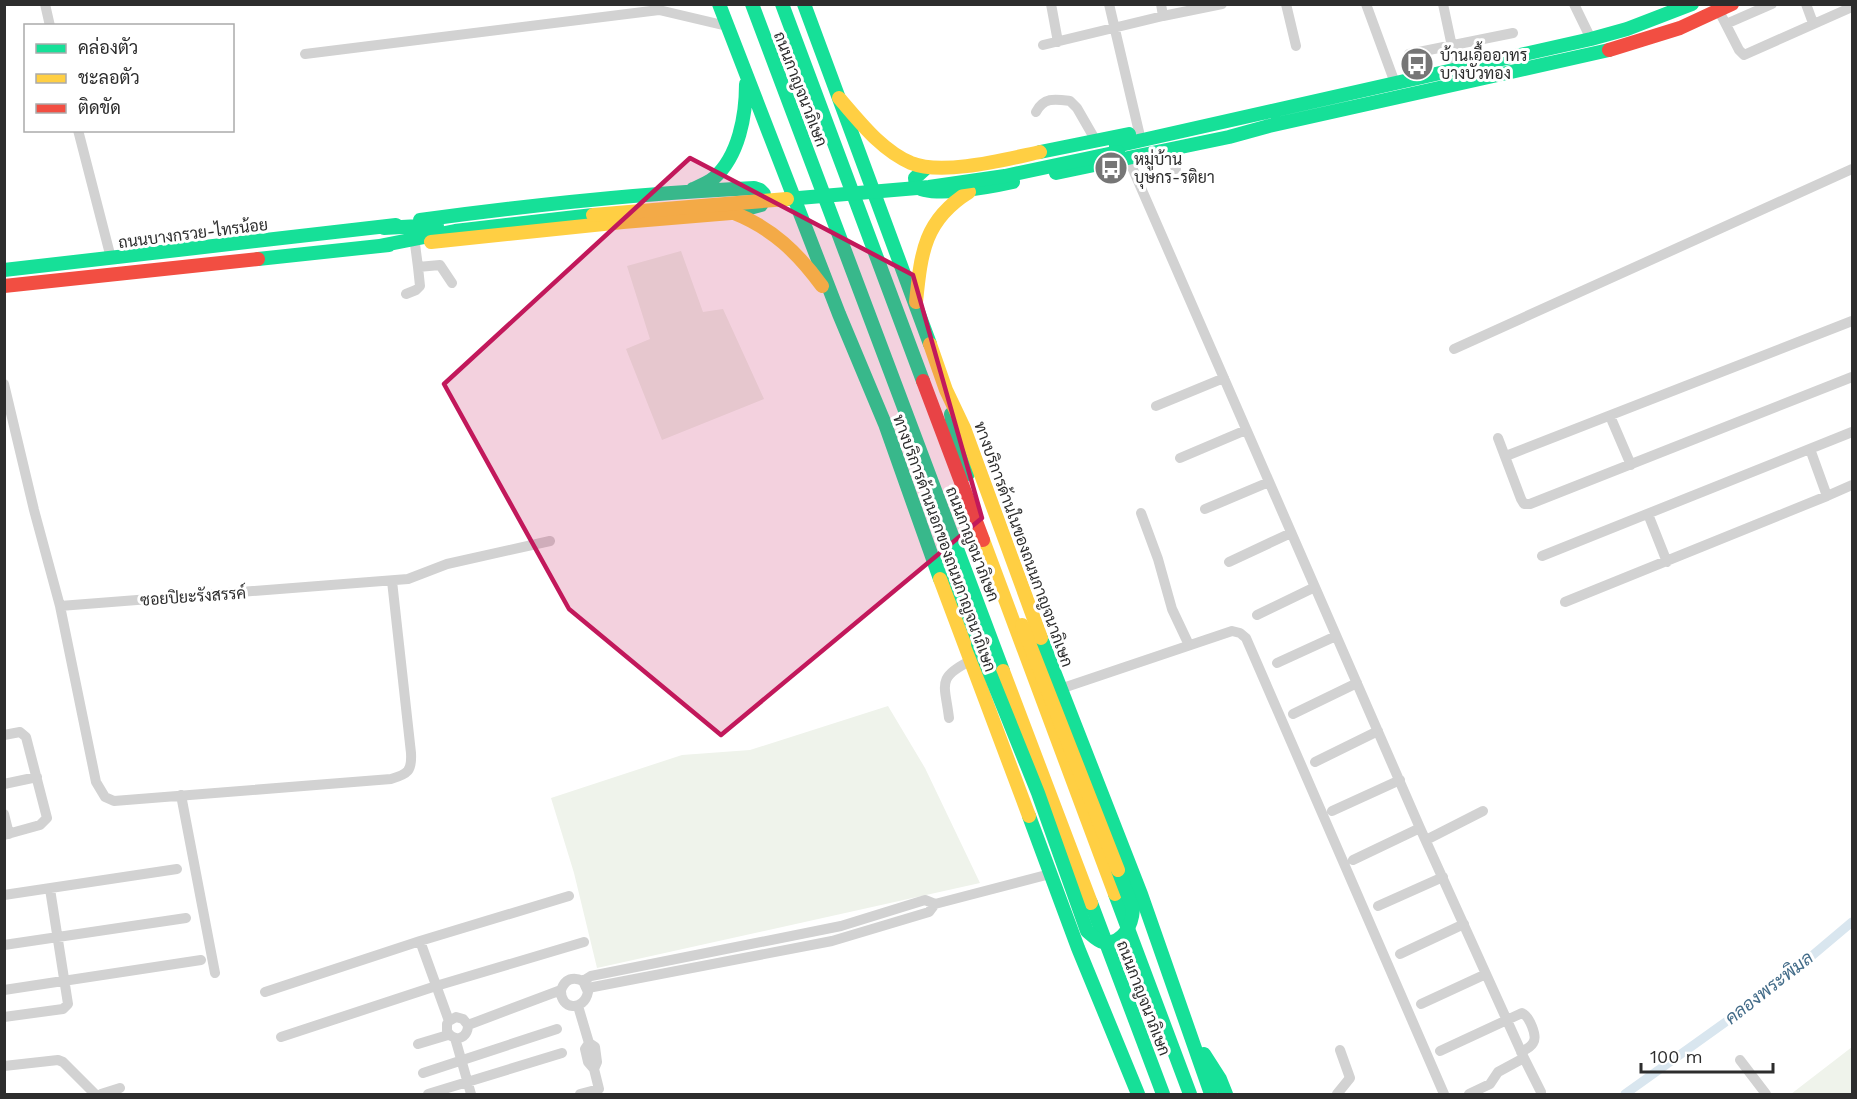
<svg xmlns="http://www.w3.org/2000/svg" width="1857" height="1099" viewBox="0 0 1857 1099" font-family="'Work Sans',Sarabun,sans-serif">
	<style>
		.green { fill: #eff3eb }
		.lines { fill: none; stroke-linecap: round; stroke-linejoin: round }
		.canal { stroke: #d9e6ef; stroke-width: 9 }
		.street { stroke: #d2d2d2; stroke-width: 10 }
		.fast { stroke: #16e098; stroke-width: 14 }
		.slow { stroke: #ffcf43; stroke-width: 14 }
		.jam { stroke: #f24e42; stroke-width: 14 }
		.fast-bridge { stroke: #16e098; stroke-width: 14 }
		.slow-bridge { stroke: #ffcf43; stroke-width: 14 }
		.marked { fill: #c2185b; fill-opacity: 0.2; stroke: #c2185b; stroke-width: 4.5; stroke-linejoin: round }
		.labels { text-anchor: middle; stroke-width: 6; stroke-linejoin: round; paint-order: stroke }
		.poi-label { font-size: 16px; fill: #2d2d2d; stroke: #fff; text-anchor: start }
		.street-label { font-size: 16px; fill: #2d2d2d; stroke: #fff }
		.water-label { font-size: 18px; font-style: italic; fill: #426b88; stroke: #fff }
	</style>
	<rect width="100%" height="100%" fill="#fff"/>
	<!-- green -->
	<path class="green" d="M681 251 703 312 723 309 764 399 662 440 626 349 650 339 627 266Z
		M888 706 925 768 980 883 597 968 574 873 551 798 682 755 750 750Z
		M1852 1047V1094H1791Z"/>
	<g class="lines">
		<!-- canal -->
		<path class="canal" d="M1625 1094 1776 986 1852 922"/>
		<!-- street -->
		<path class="street" d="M45 4 50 26
			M1051 4 1058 42
			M1109 4 1139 132
			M1161 4 1163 16
			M1286 4 1296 46
			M1366 4 1395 83
			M1443 4 1457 70
			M1574 4 1591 39
			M1806 4 1813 23
			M1719 11 1739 50 1744 55 1852 7
			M1726 24 1772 4
			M1043 45 1163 16 1222 4
			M305 54 659 10 727 26
			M1409 54 1513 33
			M1036 112C1044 97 1055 99 1070 101L1077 108 1096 141
			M78 130 111 258
			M1168 150 1176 169
			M1128 158 1420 828 1524 1058 1498 1072 1490 1084 1469 1094
			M415 244 418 267 440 265 452 283
			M406 294 416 290 420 286 418 267
			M1454 349 1852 169
			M4 384 34 510 60 606 408 579 447 564 550 541
			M1156 406 1224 378
			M1610 416 1631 465
			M1498 438 1521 499 1524 504H1530L1852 377
			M1810 449 1827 496 1852 485
			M1506 456 1852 321
			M1180 458 1246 430
			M1205 509 1269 482
			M1141 513 1158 559 1172 609 1189 645
			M1648 514 1667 562
			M1542 556 1852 432
			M1229 562 1291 533
			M1565 602 1827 496
			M60 606 96 782 105 797 114 801 391 779C408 774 412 771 411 753L392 581
			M1257 615 1315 587
			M1277 663 1336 636
			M1060 689 1232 631 1240 633 1246 638 1444 1094
			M1293 714 1357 683
			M949 718C945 684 936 678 970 661
			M4 735 20 732 26 737 47 818 40 825 4 835
			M1315 762 1378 731
			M4 784 37 777
			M181 795 215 973
			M1332 811 1400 780
			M4 814 9 834
			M1426 840 1483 811
			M1353 860 1420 828
			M4 895 177 869
			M1378 906 1443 877
			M420 941 449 1021 447 1024V1031C454 1043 468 1039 468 1025L463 1019 456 1017 449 1021
			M4 945 186 918
			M1400 954 1464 924
			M583 981 591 976 841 926 925 900 935 904 1050 874
			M588 988 832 941 929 912 935 904
			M4 990 201 960
			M265 992 420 941 569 896
			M1421 1004 1486 974
			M578 1006 589 1043 595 1047 597 1062 594 1069 599 1089 580 1094
			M4 1017 63 1009 68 1004 50 889
			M468 1025 561 990C565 979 573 976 583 981L588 992C584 1012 560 1010 561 990
			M281 1037 436 986 584 942
			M455 1038 471 1094
			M589 1043 585 1049 588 1062 594 1069
			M418 1044 448 1035
			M1440 1051 1522 1013C1529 1016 1538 1036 1533 1043 1531 1047 1525 1050 1521 1052
			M1524 1058 1541 1092
			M1740 1060 1766 1094
			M4 1066 58 1060 63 1062 95 1094
			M423 1073 557 1029
			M101 1094 120 1088
			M428 1094 562 1053
			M1337 1094 1350 1078 1340 1050"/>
		<!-- fast -->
		<path class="fast" d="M719 4 839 314 885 424 940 579
			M752 4 1003 671
			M782 4 923 381
			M804 4 930 344
			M1116 146 1591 39 1627 29 1692 4
			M1040 152 1129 134
			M926 168 915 178 916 186C929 199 995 186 1013 182
			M1056 173 1229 137 1269 126 1609 50
			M693 189C700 186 708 183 714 178 739 156 746 115 746 84
			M420 220C531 205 642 193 754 188L760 190 764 194V199L761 205 731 213
			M384 228 437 225
			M379 246 455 231 593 215
			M258 259 389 245
			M4 270 396 225
			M951 414 955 438 968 474
			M941 559 978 644
			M1041 638 1141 894 1211 1094
			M1029 816 1078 948 1138 1094
			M1115 894 1190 1094
			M1091 903 1163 1094
			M1204 1054 1220 1079 1226 1094"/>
		<!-- slow -->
		<path class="slow" d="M839 98C860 122 881 150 911 163 943 176 1007 159 1040 152
			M734 213C772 228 798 253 822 286
			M431 242 623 222 731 213
			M916 302C921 253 924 220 969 192
			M930 344 946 390 964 428 1041 638
			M983 540 1115 894
			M940 579 1029 816
			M1003 671 1091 903"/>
		<!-- jam -->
		<path class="jam" d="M1609 50 1680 28 1732 4
			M4 286 258 259
			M923 381 983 540"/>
		<!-- fast-bridge -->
		<path class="fast-bridge" d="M787 199 929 187 1005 176 1118 152
			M978 644 1038 793 1087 931C1092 935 1097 941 1103 942 1123 945 1132 925 1133 909L1118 870"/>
		<!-- slow-bridge -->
		<path class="slow-bridge" d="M593 215 787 199
			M1022 625 1118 870"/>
	</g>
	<!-- marked area -->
	<path class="marked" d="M690 158 913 275 982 518 721 735 569 609 444 384Z"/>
	<!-- icons -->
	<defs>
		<symbol id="bus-disc" viewBox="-11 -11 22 22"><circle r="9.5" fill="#767676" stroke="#fff"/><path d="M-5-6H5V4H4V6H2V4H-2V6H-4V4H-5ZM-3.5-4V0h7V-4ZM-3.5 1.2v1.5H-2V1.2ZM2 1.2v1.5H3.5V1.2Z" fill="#fff"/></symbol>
	</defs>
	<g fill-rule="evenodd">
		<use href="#bus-disc" x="1398" y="45" width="38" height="38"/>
		<use href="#bus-disc" x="1092" y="149" width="38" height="38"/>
	</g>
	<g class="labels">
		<!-- poi labels -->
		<g class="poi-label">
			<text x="1440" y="61">บ้านเอื้ออาทร<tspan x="1440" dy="18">บางบัวทอง</tspan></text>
			<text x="1134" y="165">หมู่บ้าน<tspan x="1134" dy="18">บุษกร-รติยา</tspan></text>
		</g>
		<!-- street labels -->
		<g class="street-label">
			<text transform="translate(801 89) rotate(69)" y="6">ถนนกาญจนาภิเษก</text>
			<text transform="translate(193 233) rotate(-7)" y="6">ถนนบางกรวย-ไทรน้อย</text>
			<text transform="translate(945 543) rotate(70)" y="6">ทางบริการด้านนอกของถนนกาญจนาภิเษก</text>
			<text transform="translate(973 544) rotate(69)" y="6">ถนนกาญจนาภิเษก</text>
			<text transform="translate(1024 544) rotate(70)" y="6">ทางบริการด้านในของถนนกาญจนาภิเษก</text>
			<text transform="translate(193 596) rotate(-4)" y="6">ซอยปิยะรังสรรค์</text>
			<text transform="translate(1144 998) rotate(69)" y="6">ถนนกาญจนาภิเษก</text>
		</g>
		<!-- water labels -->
		<g class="water-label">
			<text transform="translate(1769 988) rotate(-38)" y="6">คลองพระพิมล</text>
		</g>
	</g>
	<!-- border -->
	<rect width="1857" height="1099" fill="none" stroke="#2d2d2d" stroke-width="12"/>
	<!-- legend -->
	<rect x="24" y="24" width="210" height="108" fill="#ffffff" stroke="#ababab" stroke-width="1.5"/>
	<rect x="36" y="44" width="30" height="9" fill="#16e098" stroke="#ababab" stroke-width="1.5"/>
	<text x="78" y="54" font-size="18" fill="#2d2d2d">คล่องตัว</text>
	<rect x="36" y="74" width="30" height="9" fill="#ffcf43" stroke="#ababab" stroke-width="1.5"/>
	<text x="78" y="84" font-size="18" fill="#2d2d2d">ชะลอตัว</text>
	<rect x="36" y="104" width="30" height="9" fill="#f24e42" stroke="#ababab" stroke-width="1.5"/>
	<text x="78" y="114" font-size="18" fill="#2d2d2d">ติดขัด</text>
	<!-- scale -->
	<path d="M1641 1063v9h132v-9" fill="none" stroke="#2d2d2d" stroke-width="3"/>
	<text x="1650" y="1063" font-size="18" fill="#2d2d2d" stroke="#ffffff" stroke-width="4.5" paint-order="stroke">100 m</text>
</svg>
